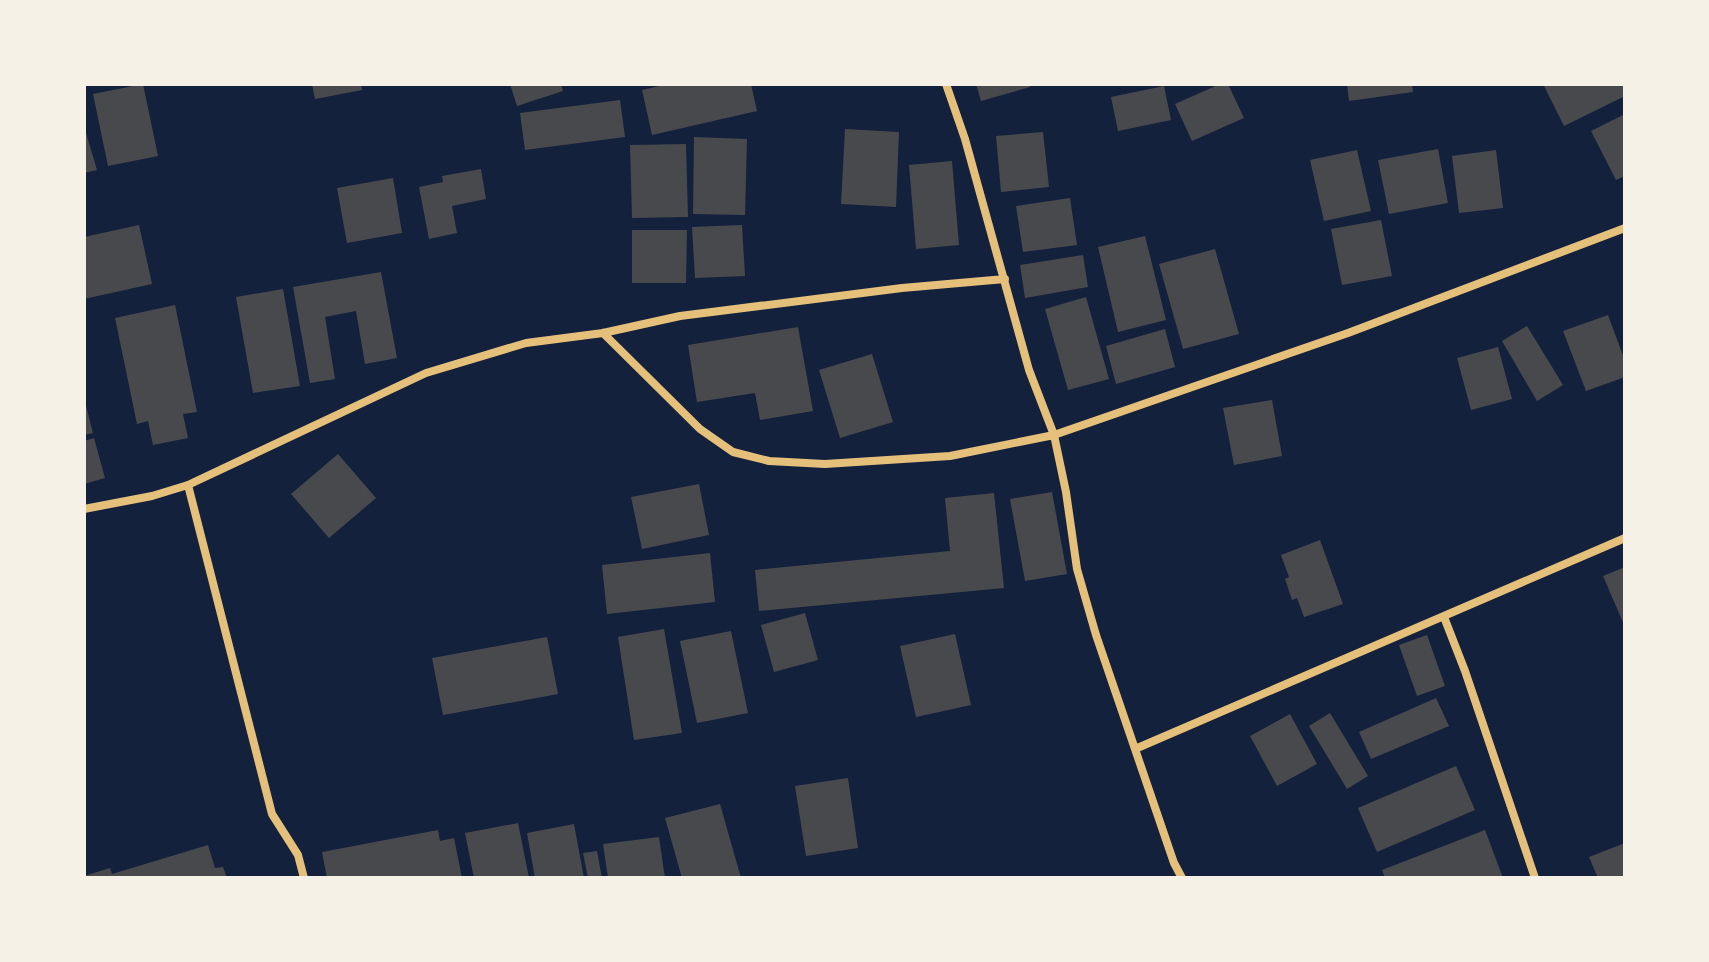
<svg xmlns="http://www.w3.org/2000/svg" width="1709" height="962" viewBox="0 0 1709 962" font-family="'Varela Round',sans-serif">
	<style>
		.building { fill: #48494c }
		.lines { fill: none; stroke-linecap: round; stroke-linejoin: round }
		.minor { stroke: #e5c07b; stroke-width: 8 }
	</style>
	<rect width="100%" height="100%" fill="#14213d"/>
	<!-- building -->
	<path class="building" d="M143 84 158 156 108 166 93 94Z
		M312 84H361L362 90 315 99Z
		M510 84H561L563 91 517 106Z
		M668 84H751L757 111 652 135 642 90Z
		M976 84H1029L1030 87 981 101Z
		M1220 84H1228L1244 118 1192 141 1175 104Z
		M1347 84H1412L1413 92 1349 101Z
		M1543 84H1625V96L1564 126Z
		M1164 86 1171 120 1118 131 1111 97Z
		M620 100 625 137 525 150 520 113Z
		M1625 114V176L1616 180 1591 131Z
		M84 126 97 170 84 173Z
		M845 129 899 132 896 207 841 204Z
		M1043 132 1049 187 1001 192 996 136Z
		M694 137 747 139 745 215 693 214Z
		M686 144 688 217 632 218 630 145Z
		M1438 149 1448 203 1389 214 1378 160Z
		M1357 150 1371 211 1324 221 1310 160Z
		M1496 150 1503 208 1459 213 1452 156Z
		M952 161 959 245 916 249 909 165Z
		M481 169 486 199 452 206 457 233 429 239 419 187 443 182 442 176Z
		M393 178 402 233 347 243 337 188Z
		M1070 198 1077 245 1023 252 1016 206Z
		M1381 220 1392 276 1342 285 1331 229Z
		M139 225 152 284 84 299V237Z
		M742 225 745 276 695 278 692 227Z
		M632 230H687L686 283H632Z
		M1145 236 1166 320 1118 332 1098 247Z
		M1215 249 1239 334 1183 349 1159 264Z
		M1083 255 1088 287 1025 298 1020 265Z
		M381 272 397 358 365 364 356 311 325 317 335 379 310 383 293 287Z
		M283 289 300 386 253 393 236 297Z
		M1086 297 1109 379 1068 390 1045 309Z
		M175 305 197 412 183 414 188 438 153 445 148 421 137 424 115 318Z
		M1608 315 1625 361V377L1586 391 1563 331Z
		M1527 326 1563 385 1537 401 1502 341Z
		M798 327 813 411 760 420 755 393 697 402 688 345Z
		M1165 329 1175 367 1116 384 1106 346Z
		M1498 347 1512 399 1471 410 1457 358Z
		M872 354 893 422 840 438 819 370Z
		M84 398 93 433 84 435Z
		M1272 400 1282 456 1234 465 1223 408Z
		M94 438 105 478 84 484V441Z
		M338 454 376 498 329 538 291 494Z
		M699 484 709 535 642 549 631 497Z
		M1052 492 1067 574 1025 581 1010 499Z
		M994 493 1004 588 759 611 755 570 950 551 945 498Z
		M1320 540 1343 604 1304 617 1297 598 1292 600 1285 579 1289 577 1281 555Z
		M710 553 715 602 607 614 602 565Z
		M1625 567V627L1603 576Z
		M805 613 818 660 774 672 761 625Z
		M664 629 682 733 634 740 618 637Z
		M731 631 748 713 697 723 680 641Z
		M955 634 971 705 916 717 900 646Z
		M1427 635 1445 686 1417 696 1399 645Z
		M547 637 558 694 443 715 432 658Z
		M1436 698 1449 726 1371 759 1359 732Z
		M1330 713 1368 776 1347 789 1309 726Z
		M1290 714 1317 764 1277 786 1250 736Z
		M1456 766 1475 810 1377 852 1358 808Z
		M848 778 858 848 806 856 795 786Z
		M720 804 741 878H682L665 818Z
		M518 823 529 878H474L465 833Z
		M574 824 584 878H535L527 833Z
		M438 830 440 841 454 838 462 878H327L322 852Z
		M1485 830 1503 878H1385L1382 870Z
		M659 837 665 878H608L603 844Z
		M1625 843V878H1598L1589 857Z
		M208 845 215 868 223 867 227 878H84V876L110 868 112 874Z
		M597 851 602 878H588L583 853Z"/>
	<g class="lines">
		<!-- minor -->
		<path class="minor" d="M946 84 965 139 1029 370 1054 435 1066 492 1077 569 1096 635 1174 863 1182 878
			M603 333 700 429 733 452 769 461 825 464 950 456 1054 435 1348 333 1625 228
			M188 485 272 814 298 855 304 878
			M84 509 152 496 188 485 426 373 526 343 603 333 680 316 902 288 1005 279
			M1444 617 1465 671 1535 878
			M1135 749 1625 538"/>
	</g>
	<!-- border -->
	<rect width="1709" height="962" fill="none" stroke="#f6f1e7" stroke-width="172"/>
</svg>
